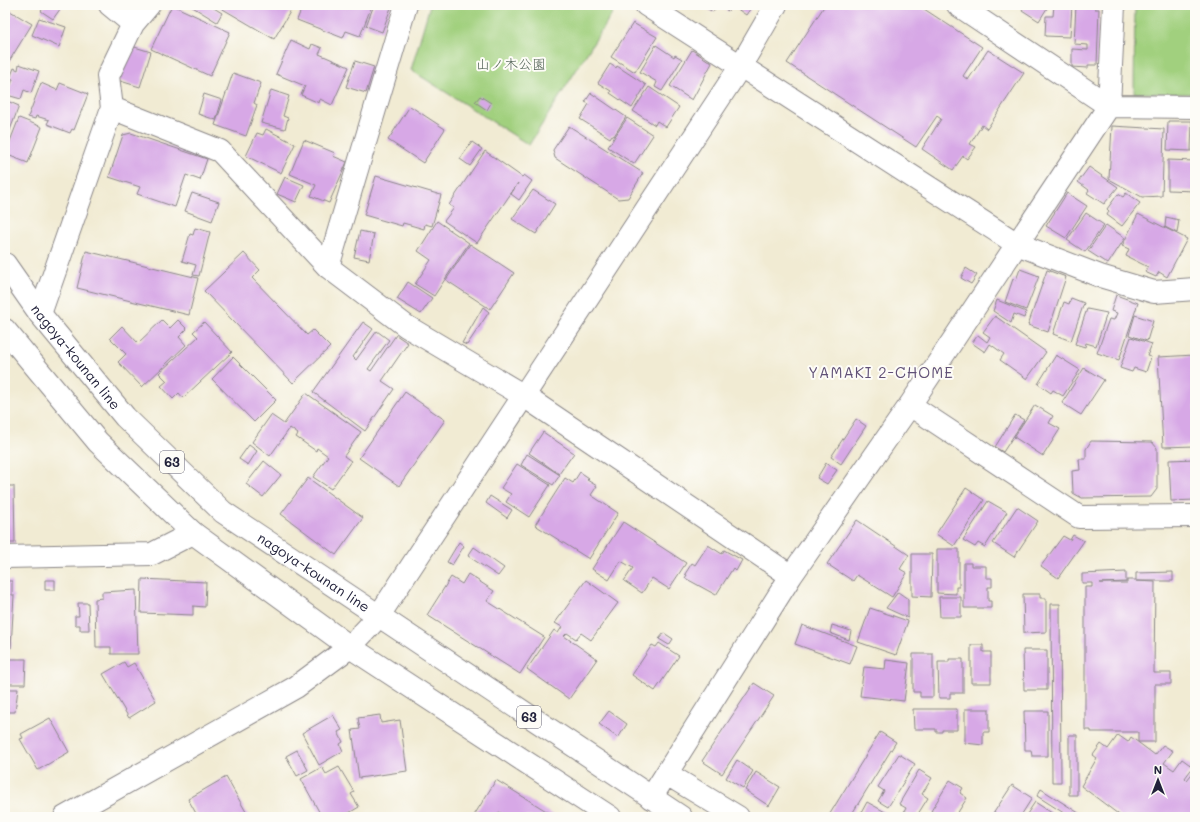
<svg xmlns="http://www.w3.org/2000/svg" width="1200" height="822" viewBox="0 0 1200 822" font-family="Mali,'Klee One',sans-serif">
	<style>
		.green { fill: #a1d07e; stroke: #62795c }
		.building { fill: #d7a8e6 }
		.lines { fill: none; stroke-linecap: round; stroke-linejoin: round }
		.street-casing { stroke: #8a8687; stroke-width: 24 }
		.secondary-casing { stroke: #8a8687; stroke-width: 24 }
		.primary-casing { stroke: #8a8687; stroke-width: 24 }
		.street { stroke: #fff; stroke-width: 22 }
		.secondary { stroke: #fff; stroke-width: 22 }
		.primary { stroke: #fff; stroke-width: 22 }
		.labels { text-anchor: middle; stroke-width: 4; stroke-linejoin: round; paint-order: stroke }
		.shield { fill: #fdfcf7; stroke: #646373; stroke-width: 1 }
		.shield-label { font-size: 13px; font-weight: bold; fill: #22223b }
		.park-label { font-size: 14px; fill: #4e5f52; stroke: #fdfcf7 }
		.street-label { font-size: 14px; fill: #22223b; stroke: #fdfcf7 }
		.neighbourhood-label { font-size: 15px; letter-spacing: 1px; fill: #615177; stroke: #fdfcf7 }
	</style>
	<rect width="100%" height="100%" fill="#fdfcf7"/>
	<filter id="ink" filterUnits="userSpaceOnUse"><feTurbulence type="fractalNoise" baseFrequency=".025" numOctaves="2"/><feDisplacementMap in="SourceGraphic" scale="8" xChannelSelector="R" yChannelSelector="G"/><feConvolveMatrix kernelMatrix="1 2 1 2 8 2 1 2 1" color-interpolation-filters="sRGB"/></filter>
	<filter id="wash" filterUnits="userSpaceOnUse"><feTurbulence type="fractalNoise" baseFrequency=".012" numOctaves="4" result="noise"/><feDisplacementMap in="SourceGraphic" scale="16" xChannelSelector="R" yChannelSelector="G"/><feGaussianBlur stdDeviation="0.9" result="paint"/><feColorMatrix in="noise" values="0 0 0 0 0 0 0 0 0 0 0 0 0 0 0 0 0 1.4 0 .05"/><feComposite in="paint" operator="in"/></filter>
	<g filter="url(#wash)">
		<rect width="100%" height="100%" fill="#f1ebd3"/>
		<!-- green -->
		<path class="green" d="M430 5H598L613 12 529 145 411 70Z
			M1135 5H1195V94L1134 93Z"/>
		<g id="blocks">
			<!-- building -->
			<path class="building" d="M46 5H63L53 19 41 11Z
				M172 5 230 32 210 76 151 49Z
				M192 5H209L222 13 217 22 191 6Z
				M216 5H294L274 39Z
				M303 5H372L360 36 346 31 343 38 297 20Z
				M374 5H392L382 32 366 26Z
				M701 5H717L713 12Z
				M718 5H732L728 11Z
				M738 5H753L746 15 736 8Z
				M825 5H918L982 47 963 76 968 80 988 50 1024 73 987 129 982 125 970 144 976 147 967 159 963 156 953 170 922 149 941 119 937 116 916 147 787 63Z
				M1025 5H1049L1039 21 1022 10Z
				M1054 5H1072L1070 37 1045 36 1046 16H1053Z
				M1076 5H1095V9H1099L1097 65H1088V68L1072 67V49L1088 50V45L1074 44Z
				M10 11 32 24 8 63 5 61V12L8 14Z
				M39 18 66 27 59 47 32 35Z
				M633 23 657 37 635 72 611 57Z
				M291 40 310 49 312 44 322 48 319 54 349 67 332 105 320 99 319 103 301 95 305 86 276 74Z
				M128 45 151 52 140 87 117 80Z
				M656 45 674 57 675 55 682 59 662 91 655 87 657 82 640 72Z
				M692 50 712 63 692 100 670 86Z
				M355 61 374 67 366 93 346 87Z
				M19 64 39 71 31 93 24 90 21 99 7 95 13 79 10 78 14 68 18 70Z
				M610 64 616 68 617 66 646 85 632 108 610 93 611 91 598 83Z
				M233 73 261 83 254 103 257 105 246 136 215 125Z
				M41 83 57 90 60 83 88 94 74 130 72 129 70 133 47 124 49 120 36 116 35 119 28 117Z
				M649 87 679 107 666 127 657 121 655 125 633 111Z
				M271 90 289 96 283 116 288 118 285 129 261 123Z
				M591 93 626 117 614 136 612 135 610 138 580 119 589 104 585 102Z
				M204 94 222 100 216 120 198 114Z
				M480 96 491 103 487 110 475 102Z
				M5 100 19 106 7 138H5Z
				M410 106 445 129 423 163 388 140Z
				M19 118 42 127 28 163 5 154Z
				M627 118 653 135 634 164 608 147Z
				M1168 121H1192L1191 151 1167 150Z
				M569 126 643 173 628 198 618 199 555 158 553 150Z
				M1112 126 1164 129 1162 196 1142 197 1109 179Z
				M266 129 295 144 281 173 246 156 257 133 263 135Z
				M131 133 207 159 200 180 186 175 175 207 137 194 140 187 109 177 123 135Z
				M304 140 335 153 333 156 347 162 329 203 311 196 316 185 290 174Z
				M472 142 482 149 470 166 460 159Z
				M485 151 522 177 524 175 532 181 519 200 511 194 518 183 477 243 444 221 454 208 449 205Z
				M1168 160 1195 161V191L1168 190Z
				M1089 167 1118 187 1104 204 1087 193 1089 190 1078 182Z
				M376 176 441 195 432 226 425 224 424 229 403 223 402 226 364 215Z
				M285 177 304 185 296 202 277 194Z
				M533 190 555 204 536 234 512 219Z
				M192 193 219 202 212 221 185 211Z
				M1067 193 1087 206 1066 238 1046 226Z
				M1126 193 1140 203 1122 226 1107 215 1109 211 1107 209 1118 194 1123 197Z
				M1086 213 1104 225 1085 252 1067 240Z
				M1138 214 1187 239 1167 277 1159 272 1156 277 1145 272 1148 267 1126 256 1129 249 1122 246Z
				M1166 217 1179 220 1177 233 1165 227Z
				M437 221 469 243 434 296 415 284 431 260 418 251Z
				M1106 225 1125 238 1108 264 1088 251Z
				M195 228 210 232 199 276 193 275 196 265 182 261 190 234 193 235Z
				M360 231 374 234 369 260 354 257Z
				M470 244 514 273 490 309 446 280Z
				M86 251 198 278 189 315 77 288Z
				M244 253 260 270 252 278 307 335 313 330 330 347 293 383 204 291Z
				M966 268 977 275 971 284 961 278Z
				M1020 269 1039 276 1026 310 1005 302 1013 279 1016 280Z
				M1047 270 1066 277 1048 332 1028 325Z
				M408 282 432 298 421 314 397 299Z
				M1116 295 1138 303 1119 360 1097 353 1109 319 1114 320 1117 313 1111 311Z
				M1071 298 1084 303 1071 341 1053 334 1064 302 1069 304Z
				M997 300 1026 312 1024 318 1014 314 1011 323 993 311Z
				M483 307 489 312 467 345 462 343Z
				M1087 309 1107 313 1096 346 1086 343 1085 347 1075 344Z
				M1135 315 1153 321 1147 341 1129 335Z
				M995 316 1046 352 1027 379 1000 360 1004 354 990 344 985 352 972 343 978 335 987 342 990 337 983 332Z
				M162 320 170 328 178 320 187 329 179 337 186 345 142 387 118 362 126 354 110 338 122 326 138 343Z
				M204 322 232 352 183 398 179 393 173 399 161 386 167 381 159 373 198 337 193 332Z
				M363 322 373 329 353 357 356 360 377 331 389 340 368 369 371 371 396 335 408 343 382 381 394 389 365 431 313 392Z
				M1131 337 1152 344 1147 356 1151 357 1146 372 1134 368 1132 372 1120 368Z
				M1056 355 1080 370 1063 396 1053 390 1051 393 1038 384Z
				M1195 355V446L1163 447 1158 357Z
				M233 357 276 400 254 422 212 379Z
				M1084 368 1104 380 1081 415 1062 403Z
				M405 392 445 420 399 486 359 458Z
				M306 393 361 432 344 456 351 461 331 489 313 477 328 456 317 448 316 451 296 437 298 434 290 428 270 456 252 442 271 415 284 424Z
				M1035 405 1053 416 1049 423 1060 429 1043 456 1014 437Z
				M1015 415 1024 420 1003 452 995 447Z
				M856 419 866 426 841 464 831 457Z
				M543 432 574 453 559 474 529 453Z
				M1091 441 1152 442 1157 448V489L1151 497 1082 498 1073 493 1072 471 1080 470 1079 459H1086V449Z
				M249 445 257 451 248 465 239 459Z
				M527 454 560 475 553 485 521 465Z
				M1195 459V500L1171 501 1169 460Z
				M264 461 281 475 263 497 246 484Z
				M826 463 837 470 827 484 817 478Z
				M517 464 550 485 529 517 506 502 511 494 501 488Z
				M580 472 589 478 587 480 597 486 591 495 618 513 589 559 535 525 565 478 573 483Z
				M308 478 363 518 336 555 281 514Z
				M5 486H14L15 543H5Z
				M966 488 984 500 954 546 936 534Z
				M490 496 512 510 507 518 486 503Z
				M988 501 1007 512 985 547 978 543 975 547 963 540Z
				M1017 507 1038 521 1014 557 993 543Z
				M857 520 909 555 900 569 907 573 892 597 857 575 853 581 827 564Z
				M623 522 686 563 669 589 652 578 642 593 624 581 633 568 621 561 609 580 592 569Z
				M1073 535 1084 541 1058 578 1041 566 1063 536 1070 540Z
				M459 542 464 546 452 565 447 562Z
				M708 545 722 554 724 550 742 560 736 571 733 568 716 595 685 578 687 575 685 574 692 563 695 565Z
				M474 547 504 568 498 576 468 556Z
				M937 549H959V587H956V594L937 593Z
				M912 554H932L931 597 912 596Z
				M964 563H971V566H986V578H992V587H988V601H991V608H964Z
				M1126 572V582L1100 583H1127V580H1136V573L1173 572V581H1136L1155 582 1154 673H1171V684H1155V742H1138V732H1091V730H1085V587H1092V583H1082V574Z
				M468 574 494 591 487 601 544 637 520 674 427 615 451 577 462 584Z
				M142 579 206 582 205 607 193 606V615L141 613Z
				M45 580H55V590H45Z
				M586 580 618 603 591 640 581 633 576 639 567 633 564 636 597 659 569 699 527 669 554 630 558 633 562 627 555 623Z
				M5 581H12V595H14L11 648 5 647Z
				M136 590 138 654H111V647H96L95 599 102 598V592Z
				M898 592 908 599V618L886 608Z
				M1023 594H1040V598H1046V632L1024 633Z
				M939 597H961V617H940Z
				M78 603H88L89 630H80V625H75V616H79Z
				M1051 604H1060L1061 782H1052Z
				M870 608 908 621 896 655 858 642Z
				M802 625 857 646 850 664 795 644Z
				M832 625 851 631 849 640 830 633Z
				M664 633 673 639 669 645 659 639Z
				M659 643 679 656 655 691 632 675 652 645 656 647Z
				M971 645H983V652H991V683H971Z
				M1023 650H1047V690H1024Z
				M913 654H933V697H920V692H913Z
				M5 659H26L25 684H5Z
				M949 659H963V693H950V698H939L938 662H949Z
				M886 660 909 663 904 701 860 696 864 667 885 669Z
				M124 662 127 667 134 663 156 701 129 718 103 674Z
				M754 683 774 696 722 774 702 761Z
				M5 689H18L15 712H5Z
				M913 709H957V730H942V732H936V729H914Z
				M965 709H989V732H983V745L965 743Z
				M609 711 627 724 618 738 599 724Z
				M1024 711H1048V756H1032L1031 750H1025Z
				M333 715 342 730 338 732 343 742 340 744 343 751 319 765 302 733Z
				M380 715 381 723 400 720 407 771 359 778 352 730 360 729 358 718Z
				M50 718 69 752 38 770 20 739 23 738 21 734Z
				M880 732 896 742 850 817H828Z
				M1069 735H1077V795H1069Z
				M1118 735 1128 742 1131 737 1155 755 1163 745 1173 751 1164 763 1174 770 1182 759 1193 767 1185 778 1187 780 1195 770V817H1122L1081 786 1097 758 1093 755 1101 744 1108 749Z
				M297 750 308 770 297 776 286 756Z
				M899 754 915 764 888 807 878 801 884 791 878 787Z
				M737 760 753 771 743 788 726 778Z
				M322 767 326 774 339 767 354 792 351 794 359 807 342 817H322L301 779Z
				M919 770 932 778 922 794 928 798 916 817H913L904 812 906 808 899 804Z
				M756 772 780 787 769 806 745 790Z
				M226 777 249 817H198L188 799Z
				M496 780 556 817H508L499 812 496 817H473Z
				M950 780 963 788 960 793 967 798 955 817H942L931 811Z
				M1012 785 1032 798 1020 817H991Z
				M1041 789 1085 817H1070L1037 796Z
				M867 802 887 813 885 817H862L864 814 861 813Z
				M1035 802 1058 817H1025Z"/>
		</g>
	</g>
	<g filter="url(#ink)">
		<use href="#blocks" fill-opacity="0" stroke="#8a8687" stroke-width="1"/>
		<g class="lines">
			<defs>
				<path id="street" d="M110 5 133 24
					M149 5 133 24 108 76 112 108 220 151 328 267 406 326 524 396 791 576
					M646 5 1017 244 1100 276 1154 292 1195 289
					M958 5 1109 106 1195 107
					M328 267 406 5
					M40 314 112 108
					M910 405 1079 517 1195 516
					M5 557 152 554 193 533
					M667 774 738 817
					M651 798 791 576 910 405 1109 106 1114 5"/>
				<path id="secondary" d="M65 817 296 687 350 647 378 617 740 67 776 5"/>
				<g id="primary">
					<path id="s1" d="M5 264 40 314 125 417 223 512 681 817"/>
					<path d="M5 330 98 442 193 533 350 647 610 817"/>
				</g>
			</defs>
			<!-- street casing -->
			<use href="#street" class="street-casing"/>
			<!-- secondary casing -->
			<use href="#secondary" class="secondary-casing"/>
			<!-- primary casing -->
			<use href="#primary" class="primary-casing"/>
			<!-- street -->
			<use href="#street" class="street"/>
			<!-- secondary -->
			<use href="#secondary" class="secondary"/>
			<!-- primary -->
			<use href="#primary" class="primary"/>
		</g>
	</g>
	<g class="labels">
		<!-- shield labels -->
		<g class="shield">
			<rect x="160" y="451" width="24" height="22" rx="3"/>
			<rect x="517" y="706" width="24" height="22" rx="3"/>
		</g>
		<g class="shield-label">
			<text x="172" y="467">63</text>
			<text x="529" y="722">63</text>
		</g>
		<!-- park labels -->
		<g class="park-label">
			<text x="511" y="69">山ノ木公園</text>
		</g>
		<!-- street labels -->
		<g class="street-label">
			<text dy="5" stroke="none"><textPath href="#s1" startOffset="117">nagoya-kounan line</textPath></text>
			<text dy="5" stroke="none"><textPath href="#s1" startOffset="440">nagoya-kounan line</textPath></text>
		</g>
		<!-- neighbourhood labels -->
		<g class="neighbourhood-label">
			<text x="881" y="378">YAMAKI 2-CHOME</text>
		</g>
	</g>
	<!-- margin -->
	<rect width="1200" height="822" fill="none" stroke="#fdfcf7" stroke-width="20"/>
	<!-- north arrow -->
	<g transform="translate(1158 780)" stroke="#fdfcf7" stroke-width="3" paint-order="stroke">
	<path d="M0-3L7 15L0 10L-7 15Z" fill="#22223b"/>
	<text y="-6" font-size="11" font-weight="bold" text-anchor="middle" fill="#22223b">N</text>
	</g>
</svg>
